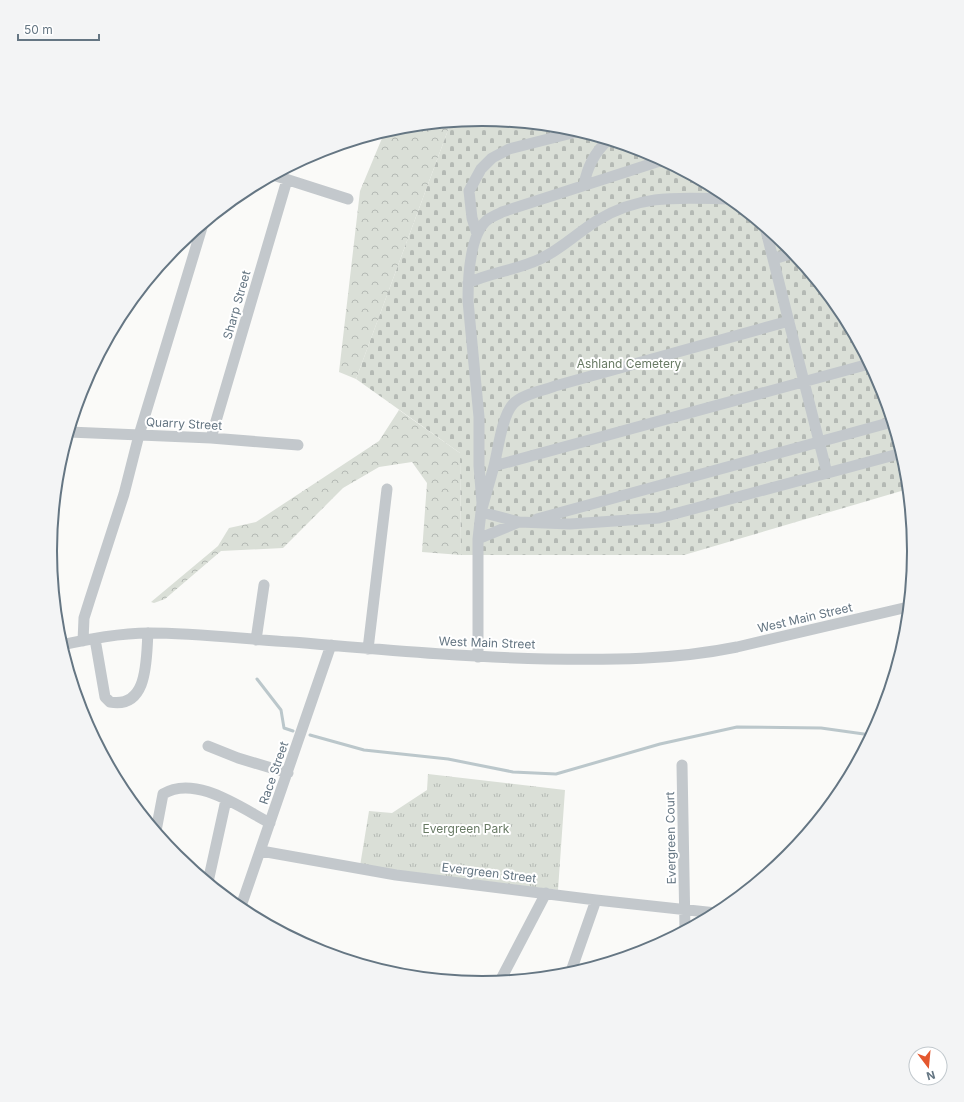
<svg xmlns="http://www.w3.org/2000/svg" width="964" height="1102" viewBox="0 0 964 1102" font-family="Inter,sans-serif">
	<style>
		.forest { fill: url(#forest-crowns) }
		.cemetery { fill: url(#cemetery-stones) }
		.park { fill: url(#park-tufts) }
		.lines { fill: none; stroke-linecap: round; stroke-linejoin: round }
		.stream { stroke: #bbc7cb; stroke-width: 3 }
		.minor { stroke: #c3c8cc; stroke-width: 11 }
		.labels { text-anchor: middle; stroke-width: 4; stroke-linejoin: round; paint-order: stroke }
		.street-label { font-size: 12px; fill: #657683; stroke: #fff }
		.park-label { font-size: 12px; fill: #687a64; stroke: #fff }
		.rim { fill: none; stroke: #657683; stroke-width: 2 }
	</style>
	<defs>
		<pattern id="forest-crowns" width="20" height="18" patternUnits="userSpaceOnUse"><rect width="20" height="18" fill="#dadfd7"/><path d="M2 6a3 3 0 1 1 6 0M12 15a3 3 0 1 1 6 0" fill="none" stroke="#b4b9b4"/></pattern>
		<pattern id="cemetery-stones" width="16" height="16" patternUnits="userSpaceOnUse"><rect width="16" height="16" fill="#dadfd7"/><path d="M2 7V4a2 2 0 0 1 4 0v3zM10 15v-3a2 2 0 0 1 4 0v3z" fill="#b4b9b4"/></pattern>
		<pattern id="park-tufts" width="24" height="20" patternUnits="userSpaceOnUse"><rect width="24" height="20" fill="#dadfd7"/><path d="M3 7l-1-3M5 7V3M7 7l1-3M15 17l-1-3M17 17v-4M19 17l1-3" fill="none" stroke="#b4b9b4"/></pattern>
	</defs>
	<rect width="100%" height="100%" fill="#fafaf8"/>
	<!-- forest -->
	<path class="forest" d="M451 122 356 379 339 372 360 191 385 131 398 127Z
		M399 410 460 453 461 555 422 552 427 483 412 462 379 467 343 488 283 548 221 551 165 599 154 603 151 602 218 546 229 528 256 522 379 441Z"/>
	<!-- cemetery -->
	<path class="cemetery" d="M482 119 567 127 648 152 722 192 788 246 841 311 881 386 906 467 908 489 684 555H461L460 453 356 379 451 122Z"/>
	<!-- park -->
	<path class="park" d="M428 774 565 790 558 890 360 866 369 811 392 813 427 790Z"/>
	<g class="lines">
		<!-- stream -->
		<path class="stream" d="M257 679 281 710 284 728 293 731
			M310 735 364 750 448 759 513 772 556 774 660 744 737 727 821 728 871 735"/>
		<!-- minor -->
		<path class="minor" d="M273 175 348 199
			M584 185C587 167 594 153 608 140
			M765 227 827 473
			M477 234 472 218 469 191 481 169 492 158 509 149 580 131
			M773 255 777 258 793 253
			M468 283C492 272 517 270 540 259 562 249 578 232 598 220 642 193 682 198 731 199
			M69 432 211 438 298 445
			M211 438 287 180
			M494 466C498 450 502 416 513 404 522 394 543 391 555 386L789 321
			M537 519 892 422
			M519 522 481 512 494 466 869 364
			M478 539 519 522 570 524 659 518 902 453
			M95 639 105 697 110 702C149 709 146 658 148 633
			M256 640 264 585
			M83 641 84 618 90 599 124 494 139 435 203 224
			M61 645C90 639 120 633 149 633 196 633 244 639 292 642 377 649 461 657 547 659 611 660 673 660 737 647L908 607
			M368 649 387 489
			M478 657V539L482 503 479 466V417L468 301C468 280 469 237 486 221 490 217 497 215 502 212L663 160
			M208 746 238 758 288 773
			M682 765 685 930
			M156 831 163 794C195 774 241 808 270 823
			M261 851 396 875 596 900 716 913
			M208 882 226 800
			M240 909 331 645
			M570 974 596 900
			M500 981 546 893"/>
	</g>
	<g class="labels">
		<!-- street labels -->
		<g class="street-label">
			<text transform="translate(237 305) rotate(-74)" y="4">Sharp Street</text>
			<text transform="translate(184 424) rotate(3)" y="4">Quarry Street</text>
			<text transform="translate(805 618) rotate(-13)" y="4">West Main Street</text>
			<text transform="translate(487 643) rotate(2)" y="4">West Main Street</text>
			<text transform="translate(274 773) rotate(-71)" y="4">Race Street</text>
			<text transform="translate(671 838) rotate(-91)" y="4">Evergreen Court</text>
			<text transform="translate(489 873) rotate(7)" y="4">Evergreen Street</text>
		</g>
		<!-- park labels -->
		<g class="park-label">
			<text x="629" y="368">Ashland Cemetery</text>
			<text x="466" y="833">Evergreen Park</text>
		</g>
	</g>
	<!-- crop -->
	<path d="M0 0H964V1102H0ZM57 551a425 425 0 1 1 850 0a425 425 0 1 1-850 0Z" fill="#f3f4f5" fill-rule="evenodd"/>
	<path class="rim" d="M57 551a425 425 0 1 1 850 0a425 425 0 1 1-850 0Z"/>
	<!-- north arrow -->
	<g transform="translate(928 1066) rotate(164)"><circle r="19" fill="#ffffff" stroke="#c1c8cd"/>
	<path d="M0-3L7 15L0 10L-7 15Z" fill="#e4572e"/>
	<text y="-6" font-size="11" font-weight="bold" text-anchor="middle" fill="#657683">N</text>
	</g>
	<!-- scale -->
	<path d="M18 34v6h81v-6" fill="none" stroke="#657683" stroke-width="2"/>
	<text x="24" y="34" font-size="12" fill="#657683" stroke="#ffffff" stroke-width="3" paint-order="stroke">50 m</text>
</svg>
